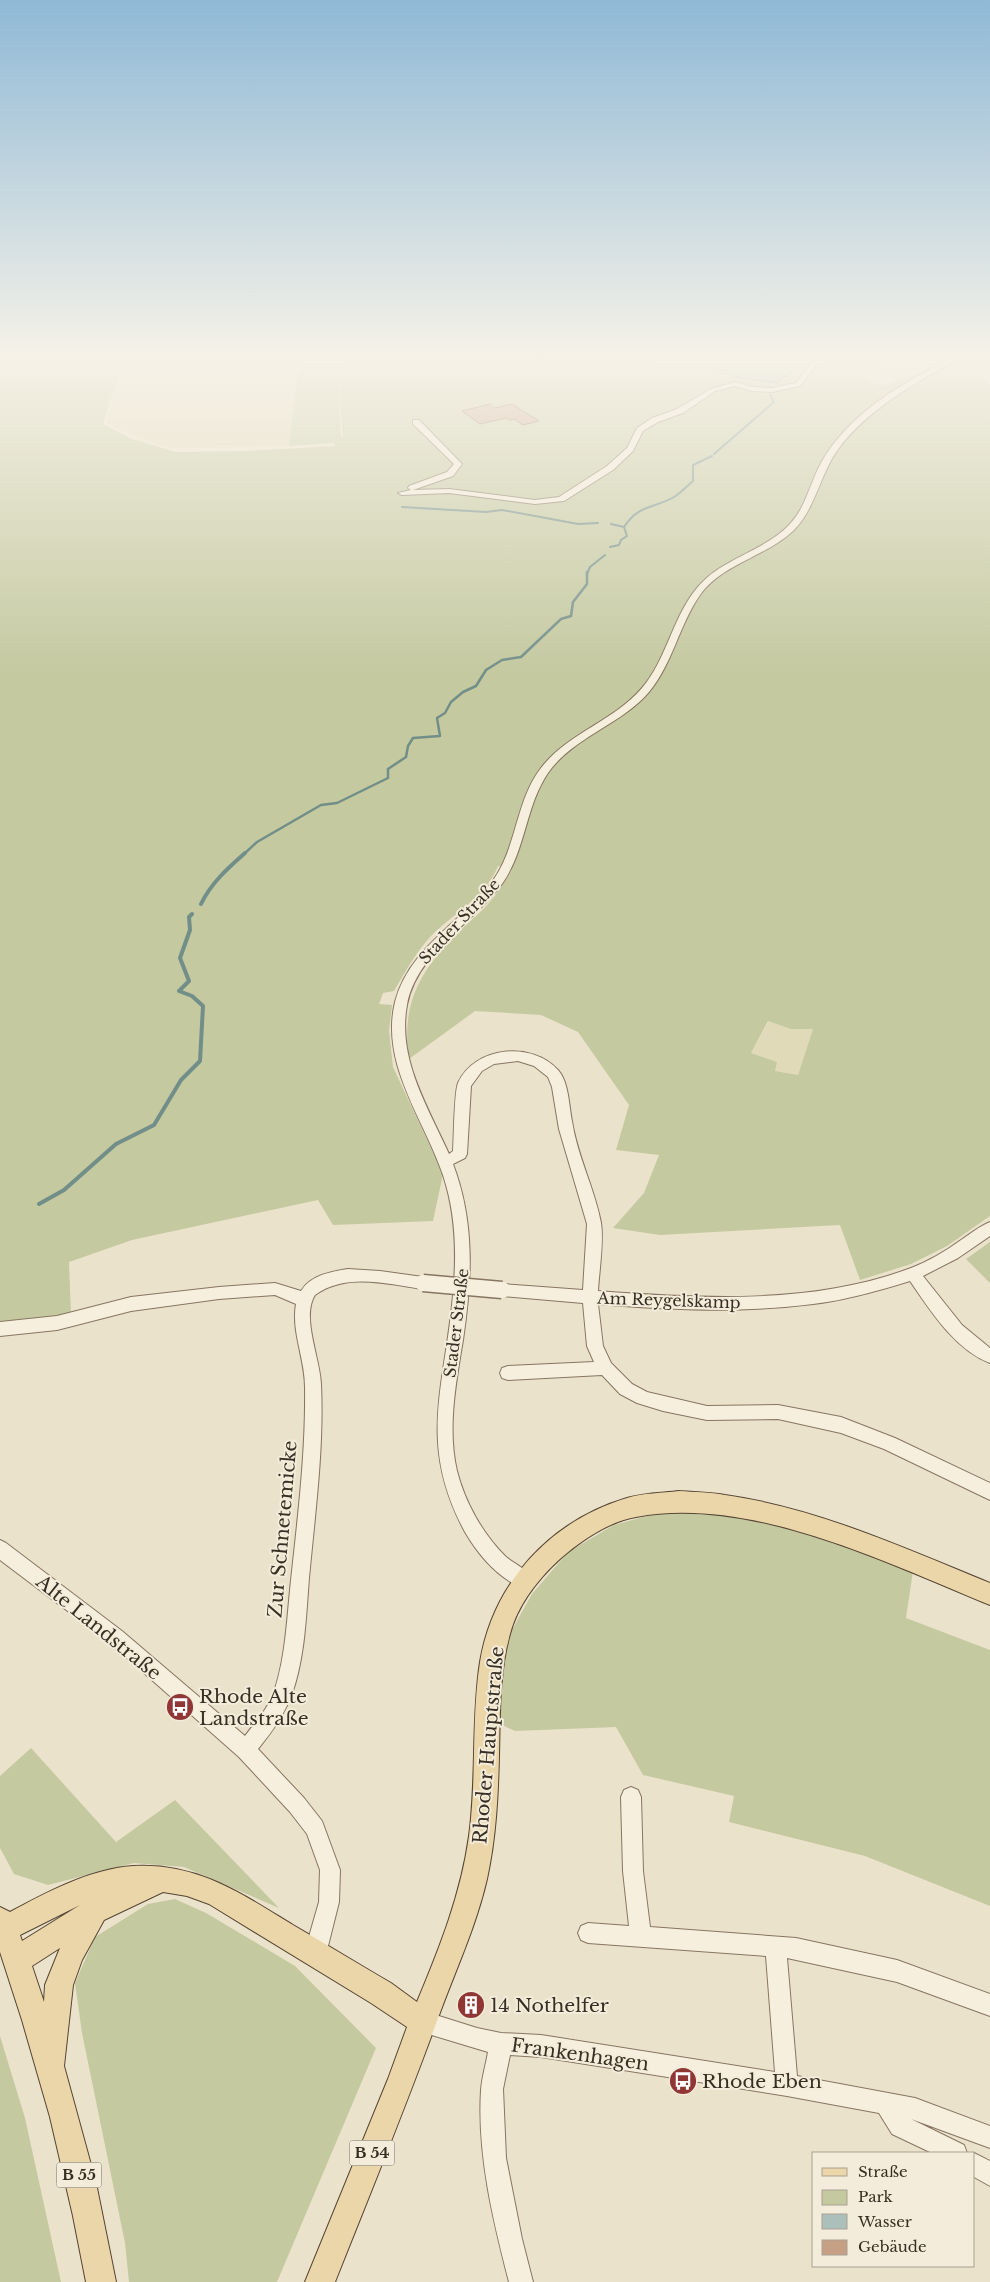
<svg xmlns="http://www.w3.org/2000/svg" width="990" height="2282" viewBox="0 0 990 2282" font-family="'Libre Baskerville',serif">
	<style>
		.farmland { fill: #e0dab9 }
		.green { fill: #c4c9a0; fill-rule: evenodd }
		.water { fill: #abc0ba; stroke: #728e88 }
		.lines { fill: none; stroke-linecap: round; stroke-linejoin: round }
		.stream-far2 { stroke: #728e88; stroke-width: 2 }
		.stream-far1 { stroke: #728e88; stroke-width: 2.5 }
		.stream { stroke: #728e88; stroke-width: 4 }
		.building { fill: #c6a085; stroke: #846149 }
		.minor-casing { stroke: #877561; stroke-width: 2 }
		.major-casing { stroke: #554434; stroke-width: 2 }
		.minor { fill: #f6efde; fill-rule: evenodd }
		.major { fill: #ead6a8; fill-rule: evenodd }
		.minor-bridge-casing { stroke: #877561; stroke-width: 19; stroke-linecap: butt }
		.minor-bridge { stroke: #f6efde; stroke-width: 16 }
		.labels { text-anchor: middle; stroke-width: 4; stroke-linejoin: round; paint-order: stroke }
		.shield { fill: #f3ecda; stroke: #71675a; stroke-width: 1 }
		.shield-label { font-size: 15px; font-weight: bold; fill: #392e23 }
		.street-label { font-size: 16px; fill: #392e23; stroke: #f3ecda }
		.near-street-label { font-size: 19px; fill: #392e23; stroke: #f3ecda }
		.near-poi-label { font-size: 19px; fill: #392e23; stroke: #f3ecda; text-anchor: start }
	</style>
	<rect width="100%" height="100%" fill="#ebe2cb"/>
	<!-- farmland -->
	<path class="farmland" d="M246 356H349L346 363 299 365 290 446 173 448 140 439 106 423 126 359Z
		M769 1021 791 1029H813L798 1075 775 1071 777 1062 751 1053Z"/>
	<!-- green -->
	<path class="green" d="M0 356H125L103 424 130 438 175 452 247 451 335 446 334 443 289 446 299 365 346 363C336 388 340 411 341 437H343L340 402 341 379 349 356H508L563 362 695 366 715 368 740 378 776 382 791 372 803 356H907L884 360 862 371 867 380 883 386 898 379 918 374 942 359 939 356H990V373L978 377 989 381 984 383 990 385V1216L947 1246 911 1264 860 1280 840 1225 660 1235 613 1228 644 1193 659 1155 616 1150 629 1105 578 1032 541 1015 475 1011 409 1059C400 999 424 965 466 925 473 918 481 912 488 904 497 894 505 881 512 870L498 866C485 898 455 912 431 936 416 952 405 972 394 991L383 993 379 1004 392 1005 389 1031 393 1067 443 1174 433 1221 333 1225 318 1200 132 1240 69 1262 71 1314 0 1323ZM768 1021 791 1029H813L798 1075 775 1071 777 1062 751 1053Z
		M990 1242V1283L966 1259Z
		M708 1510 785 1527 853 1547 913 1571 906 1618 990 1650V1906L865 1856 729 1822 734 1796 643 1775 616 1727 515 1731 500 1724 503 1677 509 1635 532 1594 568 1552 614 1525 658 1513Z
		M31 1748 116 1842 175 1800 279 1908 184 1867 134 1863 48 1885 14 1874 0 1848V1776Z
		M175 1899 206 1913 295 1966 376 2048 277 2282H129L125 2243 82 2033 75 1983 95 1937 148 1904Z
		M0 2036 25 2118 61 2282H0Z"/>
	<!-- water -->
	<path class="water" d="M508 356H803L791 372 777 383 740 378 715 368 695 366 563 362Z"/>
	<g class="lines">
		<!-- stream-far2 -->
		<path class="stream-far2" d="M714 454 774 402 770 395
			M402 507 486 512 502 510 578 524 598 523
			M611 524 624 527
			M610 547 619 545 621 540 627 536 624 527C639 504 653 509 674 497 681 493 687 486 693 481V465L712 456
			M587 574 590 567 605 555"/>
		<!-- stream-far1 -->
		<path class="stream-far1" d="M244 854 257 842 321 805 337 803 388 778V769L406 757 408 746 413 738 440 736 437 718 445 713 451 702 463 692 476 686 486 670 502 660 521 657 561 619 571 616 573 602 587 584V572"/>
		<!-- stream -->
		<path class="stream" d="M201 904C211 883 228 868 245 853
			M39 1204 64 1190 116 1144 154 1125 181 1080 200 1061 203 1006 192 996 179 991 189 981 180 958 190 930 189 917 192 914"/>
	</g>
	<!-- building -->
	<path class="building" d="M490 404 495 408 512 404 539 421 523 425 514 419 510 420 506 418 480 424 462 411Z
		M463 2005a8 8 0 1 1 16 0a8 8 0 1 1-16 0Z"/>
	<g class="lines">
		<defs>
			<path id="minor" d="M819 356H826L817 364 800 386 772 392 752 391 735 386 715 391 683 413 658 422 643 431 633 451 613 470 564 501 535 504 449 493 402 495 398 493 411 490 408 488 409 486 447 472 454 464 413 424V420H419L462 464 453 476 413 490 449 489 535 500 559 497 607 466 627 448 637 428 652 418 677 409 711 389 735 382 752 387 772 388 796 383 812 362Z
				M956 356H964C953 364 940 369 928 376 896 395 861 418 839 448 820 473 816 508 794 530 766 557 723 563 700 595 679 625 673 663 649 692 621 725 573 737 548 773 525 807 526 850 502 884 472 925 417 952 407 1005 397 1059 428 1107 449 1154L453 1151C454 1138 454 1093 458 1083 475 1046 532 1041 558 1070 569 1082 569 1107 572 1121 577 1156 595 1189 601 1223 604 1241 599 1272 598 1291 700 1299 813 1305 911 1268 929 1261 946 1251 961 1240 970 1234 980 1226 990 1222V1236L958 1258 923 1276 962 1325 990 1348V1363C955 1350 930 1310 910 1281 878 1291 846 1300 813 1304 742 1313 669 1310 598 1304L603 1346 611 1363 632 1384 647 1392 707 1406 778 1405 841 1417 895 1438 990 1483V1500L884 1449 841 1433 778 1419 707 1420 663 1411 637 1403 620 1394 602 1375 508 1380 502 1378 500 1373 502 1368 508 1366 594 1362 587 1346 583 1303 502 1296 497 1295 494 1290 497 1285 502 1284 583 1290 587 1224 559 1129 552 1087 548 1077 534 1066 518 1061 494 1064 482 1071 471 1086 467 1154 465 1158 453 1164C475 1222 472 1279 463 1340 456 1382 447 1429 457 1471 465 1502 482 1533 505 1556 514 1564 528 1569 533 1580L530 1586 524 1589C498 1578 479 1556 465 1532 417 1443 445 1387 453 1295 457 1254 456 1214 443 1175 424 1119 380 1064 395 1002 409 947 463 922 494 879 517 846 516 800 541 768 568 733 614 721 642 688 667 659 672 618 697 588 721 558 764 552 790 524 806 507 810 483 821 463 849 413 905 381 956 356Z
				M348 1269 380 1271 423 1277 428 1278 431 1283 428 1288 423 1289C388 1284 346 1272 315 1295 301 1317 320 1358 321 1384 324 1448 315 1514 309 1578 306 1616 305 1657 292 1694 284 1715 272 1732 258 1749L304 1798 322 1821 340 1870 339 1902 326 1954 322 1961 315 1965 308 1961 304 1954 319 1902 320 1870 307 1834 290 1812 239 1757 110 1643 0 1560V1540L6 1543 122 1631 245 1736C255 1722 268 1709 274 1692 286 1656 287 1617 291 1580 298 1516 306 1451 305 1387 305 1359 291 1331 296 1304L275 1295 219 1299 131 1311 57 1330 0 1336V1322L57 1316 131 1297 219 1287 275 1283 301 1291C311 1275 330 1272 348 1269Z
				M631 1787 638 1790 641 1797 643 1871 650 1927 796 1938 897 1960 990 1994V2016L897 1982 787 1958 797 2076 915 2098 990 2126V2148L911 2119 964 2145 967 2153H932L892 2134 879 2113 787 2096 541 2057 510 2055 503 2089 506 2158 522 2239 533 2282H509C493 2220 477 2154 481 2090 482 2077 486 2064 488 2052L415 2030 412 2022 415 2014 423 2011 477 2028 501 2033 541 2035 775 2072 766 1956 588 1943 581 1940 578 1933 581 1926 588 1923 629 1926 623 1871 621 1797 624 1790Z
				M972 2153H974L990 2161V2186L974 2177Z"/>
			<path id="major" d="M679 1491C694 1492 710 1492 725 1495 817 1508 904 1548 990 1583V1605C887 1563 750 1495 636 1517 608 1522 582 1540 561 1558 539 1578 518 1604 510 1634 499 1673 500 1715 499 1756 498 1797 496 1838 487 1879 476 1927 455 1971 438 2018 406 2106 370 2194 335 2282H305L388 2079 407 2027 371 2003 209 1904 187 1896 163 1892 104 1920 82 1960 73 1985 64 2066 96 2183 116 2282H86L73 2216 50 2117 22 2020 0 1952V1907L10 1912C47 1892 90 1869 133 1866 197 1862 242 1894 293 1925 326 1944 358 1964 391 1983L417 2002C440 1947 461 1894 469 1836 477 1778 471 1719 480 1662 493 1583 550 1521 627 1498 643 1493 662 1493 679 1491ZM80 1905 22 1941 20 1935ZM60 1948 45 1985 44 2002 32 1966Z"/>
		</defs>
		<!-- minor casing -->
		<use href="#minor" class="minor-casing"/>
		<!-- major casing -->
		<use href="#major" class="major-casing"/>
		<!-- minor -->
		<use href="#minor" class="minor"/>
		<!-- major -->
		<use href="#major" class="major"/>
		<defs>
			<path id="minor-bridge" d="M423 1283 502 1290"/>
		</defs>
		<!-- minor-bridge casing -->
		<use href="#minor-bridge" class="minor-bridge-casing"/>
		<!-- minor-bridge -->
		<use href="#minor-bridge" class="minor-bridge"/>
	</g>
	<!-- sky -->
	<linearGradient id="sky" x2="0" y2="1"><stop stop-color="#8fb9d6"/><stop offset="0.53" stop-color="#f6f2e8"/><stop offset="1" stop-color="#f6f2e8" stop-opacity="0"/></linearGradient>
	<rect width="990" height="675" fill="url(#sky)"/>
	<!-- icons -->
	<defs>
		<symbol id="bus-disc" viewBox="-11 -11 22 22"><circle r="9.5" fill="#903736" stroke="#f3ecda"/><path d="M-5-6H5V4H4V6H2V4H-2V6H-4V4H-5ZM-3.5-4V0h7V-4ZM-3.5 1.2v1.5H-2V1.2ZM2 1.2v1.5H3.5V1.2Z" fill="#fff"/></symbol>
		<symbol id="building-disc" viewBox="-11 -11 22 22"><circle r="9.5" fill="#903736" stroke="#f3ecda"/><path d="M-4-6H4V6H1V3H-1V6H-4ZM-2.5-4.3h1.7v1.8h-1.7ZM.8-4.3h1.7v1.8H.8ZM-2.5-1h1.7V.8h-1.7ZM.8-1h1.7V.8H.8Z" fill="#fff"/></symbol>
	</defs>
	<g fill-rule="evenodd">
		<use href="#bus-disc" x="164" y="1691" width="32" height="32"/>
		<use href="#building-disc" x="455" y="1989" width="32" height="32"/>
		<use href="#bus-disc" x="667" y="2065" width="32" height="32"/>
	</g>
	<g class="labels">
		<!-- shield labels -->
		<g class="shield">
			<rect x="349.5" y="2140.5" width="45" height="25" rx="4"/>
			<rect x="56.5" y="2162.5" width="45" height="25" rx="4"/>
		</g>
		<g class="shield-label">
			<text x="372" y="2158">B 54</text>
			<text x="79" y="2180">B 55</text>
		</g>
		<!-- street labels -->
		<g class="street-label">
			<text transform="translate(459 921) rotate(-47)" y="6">Stader Straße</text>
			<text transform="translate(669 1300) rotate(2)" y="6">Am Reygelskamp</text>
			<text transform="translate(456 1323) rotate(-83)" y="6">Stader Straße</text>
		</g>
		<!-- near-street labels -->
		<g class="near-street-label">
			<text transform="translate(282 1529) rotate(-85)" y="7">Zur Schnetemicke</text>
			<text transform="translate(99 1627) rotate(39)" y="7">Alte Landstraße</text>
			<text transform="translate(488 1745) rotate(-85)" y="7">Rhoder Hauptstraße</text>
			<text transform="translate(580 2054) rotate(8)" y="7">Frankenhagen</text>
		</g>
		<!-- near-poi labels -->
		<g class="near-poi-label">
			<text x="199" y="1703">Rhode Alte<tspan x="199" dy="22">Landstraße</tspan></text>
			<text x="490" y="2012">14 Nothelfer</text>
			<text x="702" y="2088">Rhode Eben</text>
		</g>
	</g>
	<!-- legend -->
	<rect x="812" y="2152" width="162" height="115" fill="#f3ecda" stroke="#a9a091"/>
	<rect x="822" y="2168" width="25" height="8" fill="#ead6a8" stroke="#a9a091"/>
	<text x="858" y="2177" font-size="15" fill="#392e23">Straße</text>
	<rect x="822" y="2190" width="25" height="15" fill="#c4c9a0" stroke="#a9a091"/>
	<text x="858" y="2202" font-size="15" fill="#392e23">Park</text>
	<rect x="822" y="2214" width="25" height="15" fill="#abc0ba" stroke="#a9a091"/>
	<text x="858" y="2227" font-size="15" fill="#392e23">Wasser</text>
	<rect x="822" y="2240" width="25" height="15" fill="#c6a085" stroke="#a9a091"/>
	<text x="858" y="2252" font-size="15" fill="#392e23">Gebäude</text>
</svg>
